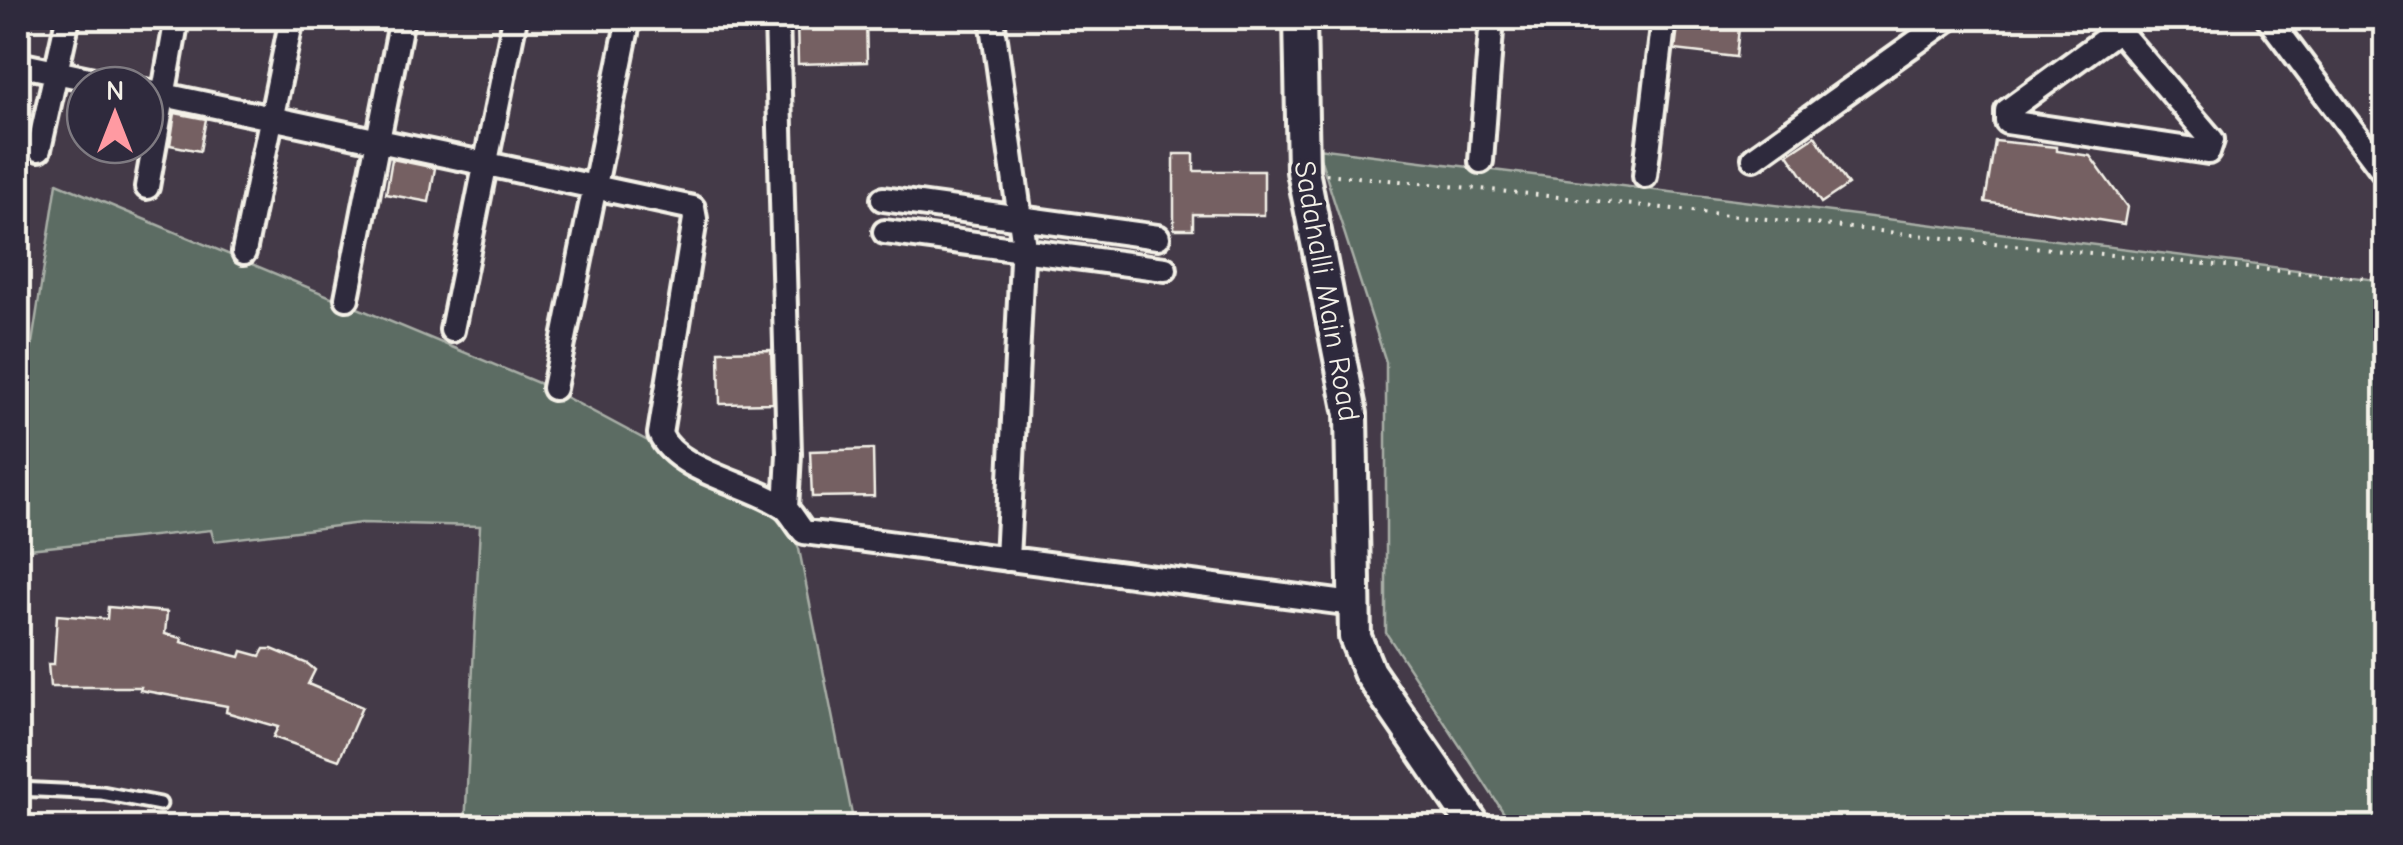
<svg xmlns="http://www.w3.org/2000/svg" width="2403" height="845" viewBox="0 0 2403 845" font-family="'Comic Neue',sans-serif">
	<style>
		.green { fill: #5c6c64; stroke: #a8aea6; stroke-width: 2.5 }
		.building { fill: #756062; stroke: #f4f1e8; stroke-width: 2.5 }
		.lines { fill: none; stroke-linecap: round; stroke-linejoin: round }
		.lane-casing { stroke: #f4f1e8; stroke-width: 19 }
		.street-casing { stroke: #f4f1e8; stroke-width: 30 }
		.secondary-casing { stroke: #f4f1e8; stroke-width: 38 }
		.path { stroke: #f4f1e8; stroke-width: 4; stroke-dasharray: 2.5 8; stroke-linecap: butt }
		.lane { stroke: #2f2a3d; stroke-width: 11 }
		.street { stroke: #2f2a3d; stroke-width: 22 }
		.secondary { stroke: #2f2a3d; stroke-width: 30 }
		.labels { text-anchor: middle; stroke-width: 8; stroke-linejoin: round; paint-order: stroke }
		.street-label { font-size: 30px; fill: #f4f1e8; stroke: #2f2a3d }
	</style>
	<rect width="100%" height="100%" fill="#443a48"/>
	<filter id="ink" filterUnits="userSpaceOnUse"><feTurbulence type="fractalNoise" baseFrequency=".01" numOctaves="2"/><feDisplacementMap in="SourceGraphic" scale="20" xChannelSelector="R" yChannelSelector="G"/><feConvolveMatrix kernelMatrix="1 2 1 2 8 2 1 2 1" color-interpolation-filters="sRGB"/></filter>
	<g filter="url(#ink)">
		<!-- green -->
		<path class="green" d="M1317 148 2385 281V827H1513L1386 633V362Z
			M57 183 543 385 784 514 799 549 853 820 644 827H465L480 526 361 523 214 541 211 530 18 550V433Z"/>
		<!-- building -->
		<path class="building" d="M797 18H866L867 62 798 64Z
			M1679 18H1740L1736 57 1675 50Z
			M175 113 206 119 200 151 170 145Z
			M1815 136 1848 185 1821 203 1788 154Z
			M1995 141 2056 147V151L2090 156 2127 207 2124 224 1985 202Z
			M1174 154H1194V171H1264V215L1193 214V229H1174Z
			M392 159 435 168 429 202 386 194Z
			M771 350 773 403 720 404 719 351Z
			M873 449 874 496 812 497 810 451Z
			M108 607 167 612 165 634 182 638 181 642 240 657 242 651 260 656 264 649H272L308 664 315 670 308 684 362 707 339 760 273 737 278 727 226 712 227 706 140 690 141 687H50L48 664H54L57 615 107 619Z"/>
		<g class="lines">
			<defs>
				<path id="lane" d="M18 789 102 793 160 804"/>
				<path id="street" d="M777 18 789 454 786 508
					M992 18 1023 240 1007 559
					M2268 18 2386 175
					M2118 30 2212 140 2208 152 2007 122V111L2118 30 2120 18
					M18 64 117 85
					M145 91 693 208 695 219 660 434C676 472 753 484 784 507 792 513 797 525 804 532L1353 604
					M39 149 68 18
					M1754 158 1950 18
					M1481 161 1492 18
					M1645 176 1664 18
					M147 187 177 18
					M883 199 1158 237
					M885 232 1165 269
					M244 252 292 18
					M347 298 402 18
					M452 330 515 18
					M554 388 629 18"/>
				<path id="secondary" d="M1300 18 1303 171 1351 414 1355 637 1369 672 1476 828"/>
			</defs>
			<!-- lane casing -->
			<use href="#lane" class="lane-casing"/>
			<!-- street casing -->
			<use href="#street" class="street-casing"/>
			<!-- secondary casing -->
			<use href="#secondary" class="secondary-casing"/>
			<!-- path -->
			<path class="path" d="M1326 174C1679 207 2032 251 2386 280"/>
			<!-- lane -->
			<use href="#lane" class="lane"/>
			<!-- street -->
			<use href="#street" class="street"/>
			<!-- secondary -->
			<use href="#secondary" class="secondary"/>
		</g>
	</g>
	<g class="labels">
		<!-- street labels -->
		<g class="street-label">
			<text transform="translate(1327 291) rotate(80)" y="10">Sadahalli Main Road</text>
		</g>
	</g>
	<!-- margin -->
	<rect width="2403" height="845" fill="none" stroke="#2f2a3d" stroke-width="60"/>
	<rect x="30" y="30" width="2343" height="785" fill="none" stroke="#f4f1e8" stroke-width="4" filter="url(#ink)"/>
	<!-- north arrow -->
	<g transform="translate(115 115)"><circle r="48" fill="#2f2a3d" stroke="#7e7a81" stroke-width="2.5"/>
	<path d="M0-8L18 38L0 25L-18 38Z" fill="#ff9aa2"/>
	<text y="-15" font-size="28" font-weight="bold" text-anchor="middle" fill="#f4f1e8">N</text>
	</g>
</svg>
